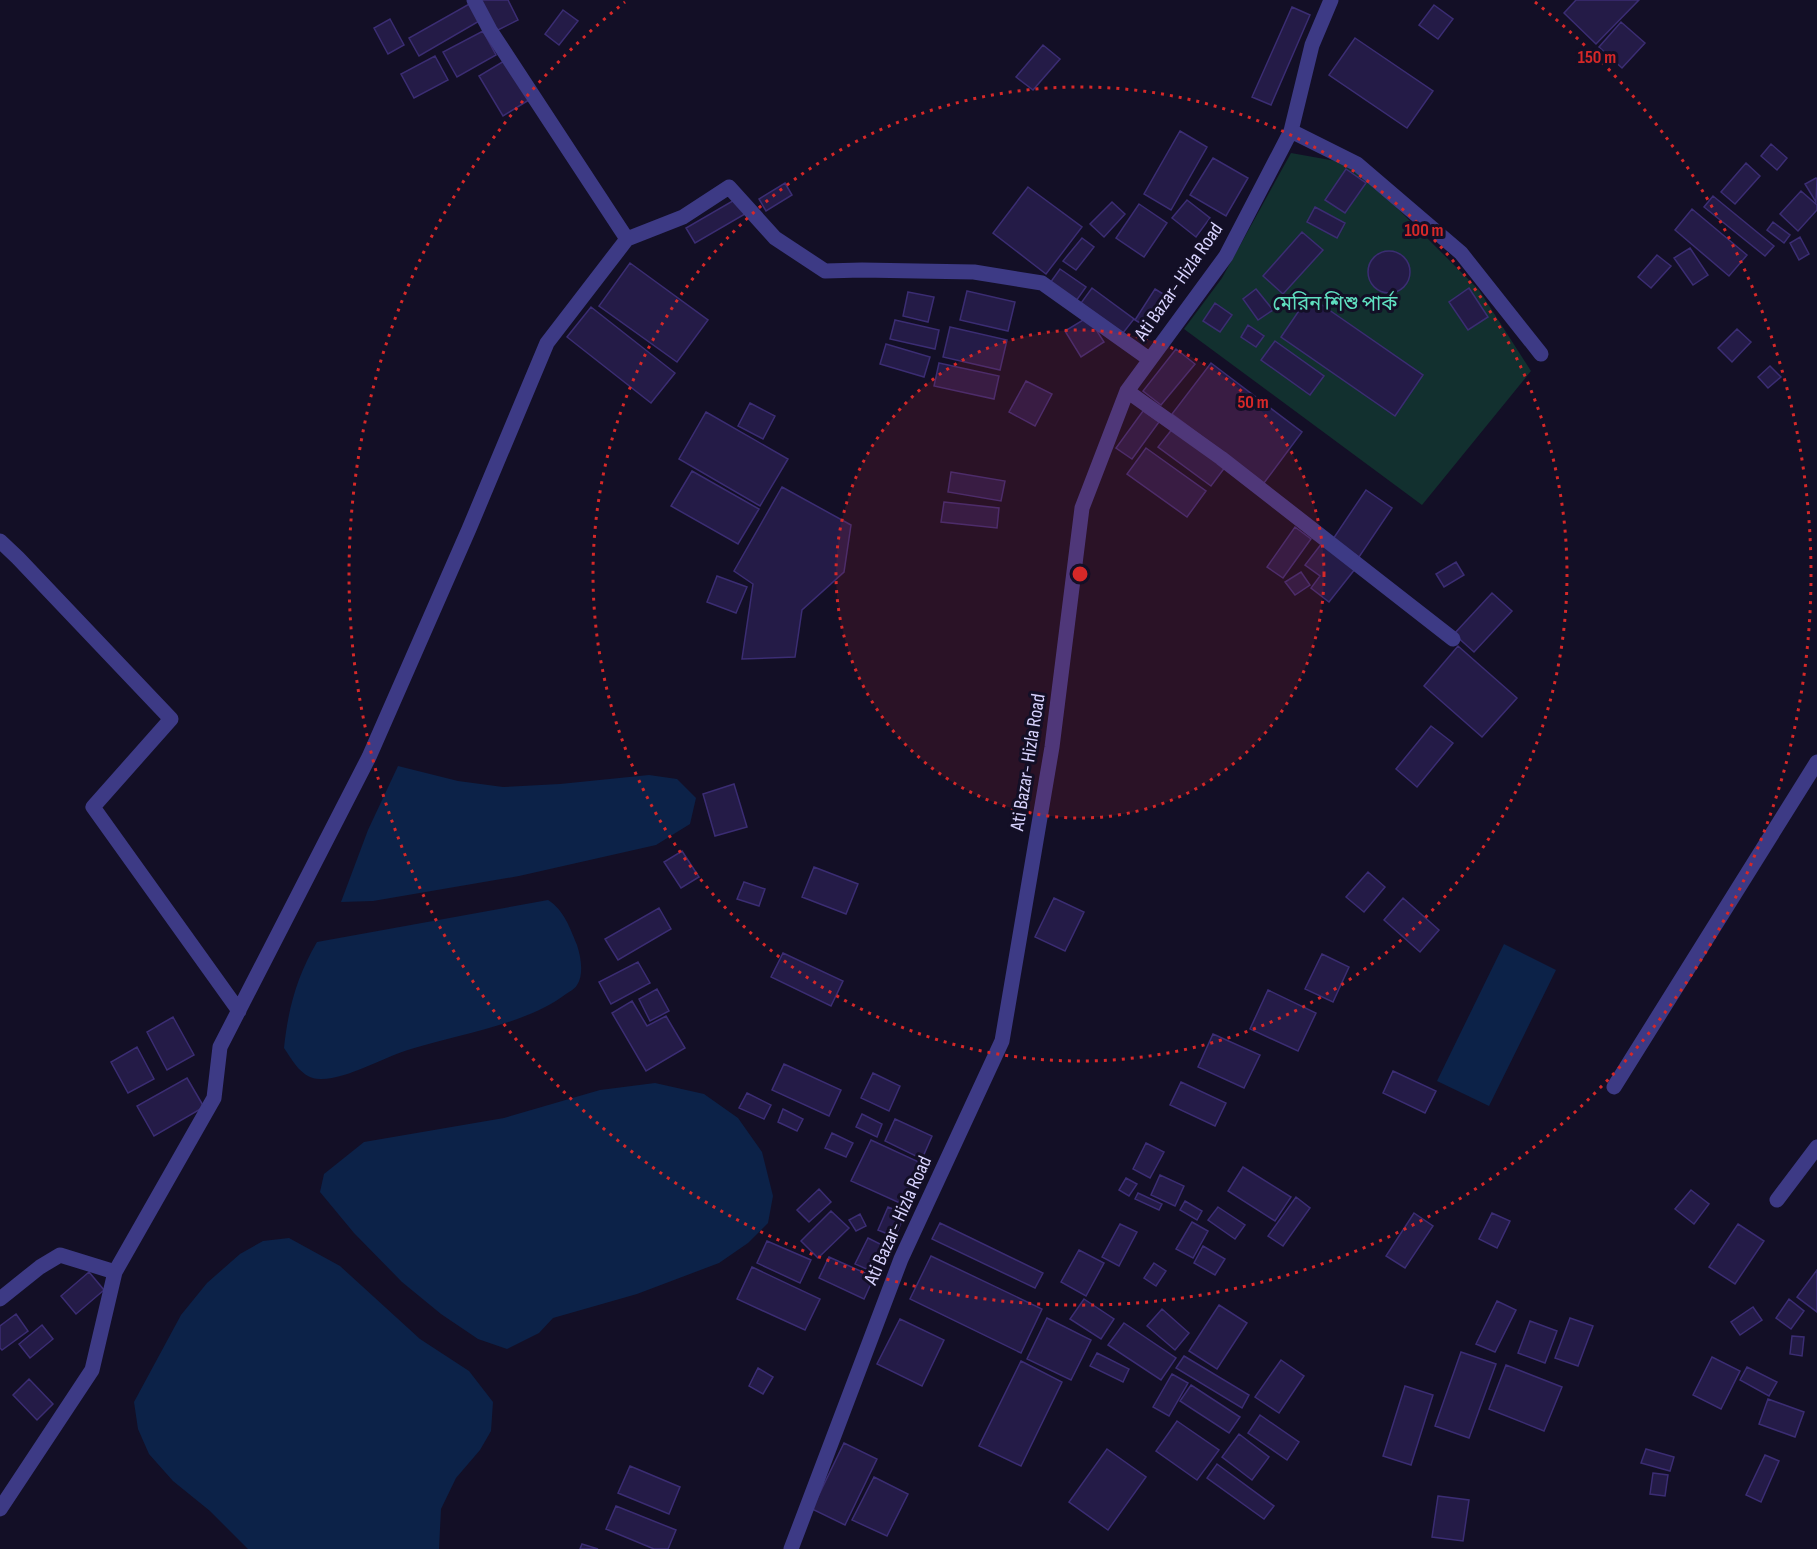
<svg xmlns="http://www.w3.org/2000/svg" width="1817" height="1549" viewBox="0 0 1817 1549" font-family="'Sofia Sans Condensed','Noto Sans Bengali',sans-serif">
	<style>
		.green { fill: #12302f }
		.water { fill: #0c2248 }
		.building { fill: #241b47; stroke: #3b2d73; stroke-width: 1.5 }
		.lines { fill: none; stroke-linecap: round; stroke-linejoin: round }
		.minor { stroke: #3d3a85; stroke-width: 15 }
		.ring { fill: none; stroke: #d62828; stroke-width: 3; stroke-dasharray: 3 6 }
		.labels { text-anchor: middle; stroke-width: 6; stroke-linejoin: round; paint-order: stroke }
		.street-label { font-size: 20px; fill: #d9d4ff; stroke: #130f26 }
		.park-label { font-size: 20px; fill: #5fe0c0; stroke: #130f26 }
		.centre { fill: #d62828; stroke: #130f26; stroke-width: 3 }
		.ring-label { font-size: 18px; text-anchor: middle; font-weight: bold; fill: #d62828; stroke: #130f26; stroke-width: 6; stroke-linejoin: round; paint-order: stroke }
	</style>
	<rect width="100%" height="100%" fill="#130f26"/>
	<!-- green -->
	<path class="green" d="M1291 153 1347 163 1367 178 1479 290 1531 371 1422 505 1184 329 1222 278Z"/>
	<!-- water -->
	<path class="water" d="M398 766 458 781 503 787 560 784 649 775 677 779 696 798 690 824 656 845 519 876 373 901 341 902 368 830Z
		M548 900C564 910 570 928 577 945 581 957 584 975 577 985 575 989 569 992 566 994 527 1024 459 1034 411 1049 386 1056 346 1080 320 1079 302 1079 293 1061 284 1048 288 1009 297 976 317 942Z
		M1504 944 1556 970 1489 1106 1437 1081Z
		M655 1083 704 1094 738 1118 762 1152 773 1196 768 1223 748 1243 719 1263 637 1294 553 1318 539 1333 507 1349 478 1339 441 1314 402 1282 354 1233 320 1192 324 1174 364 1142 504 1118 600 1090Z
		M289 1238 340 1266 420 1339 469 1371 493 1402 491 1431 480 1450 456 1478 441 1509 439 1549H248L210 1511 173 1481 149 1454 138 1429 134 1402 181 1315 207 1283 240 1254 263 1241Z"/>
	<!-- building -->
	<path class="building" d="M480 0H508L518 20 496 31Z
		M1576 0H1639L1596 44 1564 13Z
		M471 3 481 20 419 56 409 38Z
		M1434 5 1453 19 1438 39 1419 25Z
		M1292 7 1310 15 1271 105 1252 97Z
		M563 10 578 21 559 45 545 34Z
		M390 19 404 45 388 54 374 28Z
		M1621 22 1645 43 1622 68 1599 47Z
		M483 31 496 55 457 77 443 52Z
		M1355 38 1433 91 1407 128 1329 75Z
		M1043 45 1060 59 1033 90 1016 77Z
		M435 56 448 80 414 98 401 74Z
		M504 61 529 100 503 116 479 76Z
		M1180 131 1207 147 1171 210 1144 194Z
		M1771 144 1787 158 1777 170 1761 156Z
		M1213 158 1248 178 1226 216 1190 195Z
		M1746 163 1760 176 1735 204 1721 192Z
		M1346 169 1366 183 1345 213 1325 200Z
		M1816 178 1817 179 1816 202 1805 184Z
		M785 183 792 195 766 211 759 199Z
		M1028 187 1082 227 1046 274 993 233Z
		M1801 191 1817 205V210L1798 231 1780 214Z
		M1713 196 1774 246 1765 256 1704 207Z
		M736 199 745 214 695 243 686 228Z
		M1187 200 1210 218 1196 237 1172 218Z
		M1112 202 1125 214 1104 237 1090 224Z
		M1139 204 1167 223 1144 257 1116 238Z
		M1315 207 1345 223 1337 238 1307 222Z
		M1692 209 1747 255 1729 276 1675 230Z
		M1773 222 1790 235 1784 243 1767 230Z
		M1302 232 1323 250 1283 294 1263 276Z
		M1800 237 1809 254 1799 260 1790 243Z
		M1082 238 1094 247 1076 270 1063 261Z
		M1690 248 1708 275 1693 285 1674 258Z
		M1368 272a21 21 0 1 1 42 0a21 21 0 1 1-42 0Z
		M1657 255 1671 266 1651 288 1638 277Z
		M630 263 708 320 677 362 599 306Z
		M1060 269 1086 287 1076 301 1050 283Z
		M1092 288 1134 319 1123 333 1081 303Z
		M1469 288 1488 317 1468 330 1449 302Z
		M1155 289 1173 300 1153 331 1135 320Z
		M1256 289 1273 310 1258 320 1243 299Z
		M967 291 1015 302 1008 331 960 320Z
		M908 292 934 297 928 322 903 316Z
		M1309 296 1423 375 1395 416 1281 337Z
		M1215 303 1232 315 1220 332 1203 321Z
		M591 307 675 373 651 403 567 337Z
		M1088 317 1104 342 1081 357 1065 331Z
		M895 320 939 330 935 349 890 339Z
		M1248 325 1264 336 1256 347 1241 337Z
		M950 327 1007 340 1000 370 943 357Z
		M1737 329 1751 342 1732 362 1718 348Z
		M1275 341 1324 376 1310 395 1261 360Z
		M886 344 930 357 924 377 880 364Z
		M1176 349 1195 364 1161 405 1143 391Z
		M939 363 999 376 994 399 934 386Z
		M1211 363 1302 432 1264 483 1172 414Z
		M1770 366 1781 377 1768 388 1758 377Z
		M1026 381 1052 394 1035 426 1009 412Z
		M750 403 775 416 763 439 738 426Z
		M1143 411 1159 422 1132 459 1116 448Z
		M706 412 788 459 760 506 679 459Z
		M1173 428 1226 466 1211 486 1158 447Z
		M1146 448 1206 491 1187 517 1127 474Z
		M692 471 759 509 738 544 671 506Z
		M951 472 1005 481 1001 501 948 492Z
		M782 487 851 525 844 572 802 610 795 657 742 659 753 584 734 571Z
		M1366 490 1392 508 1359 557 1333 539Z
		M944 502 999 508 997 528 941 522Z
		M1295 527 1311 539 1283 578 1267 567Z
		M1322 543 1355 569 1329 602 1311 588 1320 576 1305 565Z
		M1456 562 1464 575 1444 587 1436 574Z
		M1301 572 1310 585 1295 595 1285 582Z
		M717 576 747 587 736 613 707 602Z
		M1492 593 1512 611 1474 652 1454 634Z
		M1458 646 1517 698 1482 737 1424 686Z
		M1431 726 1453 743 1417 787 1396 769Z
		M734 784 747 827 715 836 703 794Z
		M682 851 699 877 681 888 664 862Z
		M814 867 858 884 846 914 802 897Z
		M1368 872 1385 887 1364 912 1346 897Z
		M744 882 765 889 759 906 737 899Z
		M1054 898 1084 912 1065 951 1035 937Z
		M1403 898 1439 930 1420 952 1384 920Z
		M659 908 671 929 618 960 605 939Z
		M783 953 843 981 831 1006 771 977Z
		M1322 954 1349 967 1333 1002 1305 989Z
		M638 962 650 983 611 1004 599 982Z
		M657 989 669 1011 650 1021 639 999Z
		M1268 990 1316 1013 1298 1051 1250 1029Z
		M632 1001 647 1026 666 1016 685 1048 646 1071 612 1013Z
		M173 1017 194 1055 167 1070 147 1032Z
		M1213 1034 1260 1055 1244 1088 1198 1067Z
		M137 1047 154 1079 128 1093 111 1062Z
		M784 1064 841 1090 829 1116 772 1090Z
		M1393 1071 1436 1091 1425 1113 1383 1093Z
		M873 1073 900 1086 889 1111 861 1098Z
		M187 1078 204 1107 154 1136 137 1106Z
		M1181 1082 1226 1103 1215 1126 1170 1105Z
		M747 1093 771 1105 764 1119 739 1108Z
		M783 1109 803 1119 797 1131 778 1122Z
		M862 1114 882 1124 877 1137 856 1127Z
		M895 1119 932 1136 922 1159 885 1141Z
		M832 1133 853 1143 846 1157 825 1148Z
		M871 1140 921 1163 902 1204 851 1181Z
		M1146 1143 1164 1152 1150 1178 1133 1169Z
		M1243 1167 1291 1197 1275 1221 1228 1191Z
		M1160 1175 1184 1186 1175 1206 1151 1195Z
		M1126 1178 1137 1184 1129 1196 1119 1190Z
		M819 1189 831 1202 809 1222 797 1210Z
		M1691 1190 1709 1204 1694 1224 1675 1209Z
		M1138 1193 1162 1204 1159 1210 1135 1199Z
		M1296 1197 1310 1208 1283 1246 1268 1236Z
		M1185 1201 1202 1211 1197 1220 1180 1210Z
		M888 1207 905 1214 895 1237 878 1230Z
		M1218 1207 1245 1225 1235 1239 1208 1220Z
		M831 1211 849 1228 818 1258 801 1241Z
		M1414 1213 1433 1226 1405 1268 1386 1256Z
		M1492 1213 1510 1221 1497 1248 1479 1239Z
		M860 1214 866 1226 856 1231 849 1220Z
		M1192 1222 1208 1231 1193 1258 1176 1249Z
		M940 1223 1043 1273 1035 1288 932 1239Z
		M1120 1224 1137 1232 1119 1266 1102 1257Z
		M1738 1224 1764 1241 1735 1284 1709 1267Z
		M868 1238 890 1249 878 1274 855 1264Z
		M767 1241 811 1260 800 1283 757 1263Z
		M1203 1246 1225 1259 1215 1275 1194 1263Z
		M1079 1250 1104 1263 1086 1296 1061 1282Z
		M931 1256 1042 1309 1021 1353 910 1299Z
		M829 1257 874 1277 864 1299 819 1278Z
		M1154 1263 1166 1271 1156 1286 1144 1278Z
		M752 1267 820 1299 805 1330 737 1299Z
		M1817 1270V1312L1797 1297Z
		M89 1272 104 1290 76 1314 61 1296Z
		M1084 1299 1114 1319 1101 1339 1070 1319Z
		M1789 1299 1804 1311 1791 1329 1776 1318Z
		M1497 1301 1516 1310 1495 1352 1476 1344Z
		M1219 1305 1247 1323 1217 1369 1189 1351Z
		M1753 1307 1762 1320 1740 1335 1731 1322Z
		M1162 1309 1189 1333 1175 1350 1147 1326Z
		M16 1314 28 1331 2 1350 0 1348V1326Z
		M1047 1318 1091 1340 1071 1380 1027 1359Z
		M1570 1318 1593 1326 1578 1366 1555 1358Z
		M900 1319 944 1340 922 1386 877 1364Z
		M1530 1321 1557 1331 1545 1363 1518 1353Z
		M1124 1323 1176 1358 1161 1380 1108 1345Z
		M42 1325 53 1339 30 1358 19 1344Z
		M1792 1336 1804 1337 1802 1356 1790 1354Z
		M1461 1352 1496 1364 1469 1438 1435 1426Z
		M1097 1353 1129 1369 1123 1382 1090 1366Z
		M1184 1356 1249 1395 1242 1408 1176 1368Z
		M1712 1357 1740 1371 1721 1409 1693 1395Z
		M1281 1360 1304 1376 1279 1413 1255 1397Z
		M1021 1361 1062 1382 1021 1466 979 1446Z
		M1506 1365 1562 1387 1544 1431 1489 1409Z
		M1747 1367 1777 1382 1769 1396 1740 1380Z
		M758 1368 773 1377 763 1394 749 1386Z
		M1172 1374 1188 1383 1169 1416 1153 1407Z
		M29 1379 53 1404 37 1420 13 1395Z
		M1191 1385 1240 1417 1229 1433 1180 1401Z
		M1405 1386 1433 1395 1411 1465 1383 1456Z
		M1768 1399 1804 1412 1795 1437 1759 1424Z
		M1260 1415 1299 1442 1287 1460 1248 1433Z
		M1177 1421 1219 1450 1197 1480 1156 1451Z
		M1239 1434 1269 1457 1252 1480 1222 1457Z
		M844 1443 877 1459 845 1525 812 1509Z
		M1107 1449 1146 1477 1108 1530 1069 1502Z
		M1646 1449 1674 1457 1670 1471 1641 1463Z
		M1765 1455 1779 1461 1761 1502 1746 1495Z
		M1217 1464 1274 1506 1264 1519 1207 1478Z
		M630 1466 680 1487 669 1514 618 1493Z
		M1653 1473 1668 1475 1665 1496 1650 1494Z
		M874 1477 908 1494 887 1536 852 1520Z
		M1438 1496 1469 1500 1463 1541 1432 1537Z
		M616 1506 676 1530 668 1549H654L606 1529Z
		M582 1544 598 1549H580Z"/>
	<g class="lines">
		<!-- minor -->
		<path class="minor" d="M474 0 490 30 627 239
			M1291 131 1357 164 1461 253 1541 354
			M1127 391 1221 458 1453 639
			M0 541 18 558 171 719 93 807 239 1011
			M1614 1087 1817 762
			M1777 1200 1817 1147
			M0 1299 40 1267 60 1255 115 1272
			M0 1509 92 1370 115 1272 214 1098 220 1047 369 757 469 529 547 343 627 239 683 217 729 187 775 238 825 271 862 270 974 272 1042 283 1149 359
			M791 1549 901 1259 1002 1041 1052 747 1082 508 1127 391 1226 256 1291 131 1312 45 1331 0"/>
	</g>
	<!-- distance rings -->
	<circle cx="1080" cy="574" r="244" fill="#d62828" fill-opacity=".12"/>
	<g class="ring">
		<circle cx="1080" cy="574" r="244"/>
		<circle cx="1080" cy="574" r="487"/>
		<path d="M1535 2A731 731 0 1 1 625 2"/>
	</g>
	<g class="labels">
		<!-- street labels -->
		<g class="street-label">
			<text transform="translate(1178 281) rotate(-55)" y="7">Ati Bazar- Hizla Road</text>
			<text transform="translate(1027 762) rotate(-81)" y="7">Ati Bazar- Hizla Road</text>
			<text transform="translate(897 1220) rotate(-66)" y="7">Ati Bazar- Hizla Road</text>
		</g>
		<!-- park labels -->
		<g class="park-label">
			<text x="1335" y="310">মেরিন শিশু পার্ক</text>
		</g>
	</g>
	<circle cx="1080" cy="574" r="9" class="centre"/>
	<g class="ring-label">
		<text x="1597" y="63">150 m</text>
		<text x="1424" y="236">100 m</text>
		<text x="1253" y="408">50 m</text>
	</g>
</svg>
